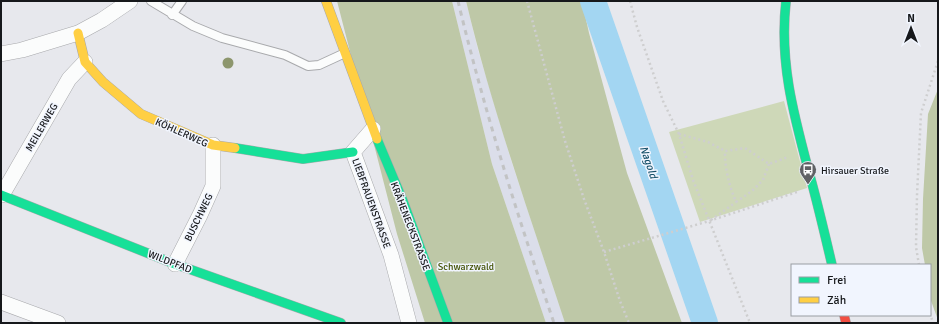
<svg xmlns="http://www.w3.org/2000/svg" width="939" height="324" viewBox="0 0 939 324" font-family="Signika,sans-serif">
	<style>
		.built { fill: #dbdeea }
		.green { fill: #ced8b8 }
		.forest { fill: #bec8a7 }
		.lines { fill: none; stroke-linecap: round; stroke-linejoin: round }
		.river { stroke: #a3d6f2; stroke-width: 26 }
		.lane-casing { stroke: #a8a9ac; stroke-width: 10 }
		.street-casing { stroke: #a8a9ac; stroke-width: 16 }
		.fast-casing { stroke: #a8a9ac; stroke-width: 10 }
		.slow-casing { stroke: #a8a9ac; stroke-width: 10 }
		.jam-casing { stroke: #a8a9ac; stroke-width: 10 }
		.path { stroke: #cececf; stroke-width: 2.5; stroke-dasharray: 2 3; stroke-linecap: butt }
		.lane { stroke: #fbfcfc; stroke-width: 8 }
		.street { stroke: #fbfcfc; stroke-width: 15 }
		.fast { stroke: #16e098; stroke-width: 9 }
		.slow { stroke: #ffcf43; stroke-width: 9 }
		.jam { stroke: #f24e42; stroke-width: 9 }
		.rail { stroke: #c2c3c4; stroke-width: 3; stroke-dasharray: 5 5; stroke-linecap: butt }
		.tree { fill: #8d966d }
		.labels { text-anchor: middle; stroke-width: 3; stroke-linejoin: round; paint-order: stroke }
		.street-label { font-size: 10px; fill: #16181b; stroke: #f1f5fe }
		.poi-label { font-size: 10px; fill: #16181b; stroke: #f1f5fe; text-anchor: start }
		.park-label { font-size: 10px; fill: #435204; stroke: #f1f5fe }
		.water-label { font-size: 11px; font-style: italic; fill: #155069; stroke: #f1f5fe }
	</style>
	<rect width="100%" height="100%" fill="#e7e8ed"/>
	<!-- built -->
	<path class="built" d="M452 1H466L478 50 511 160 565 323H546L492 164Z"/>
	<!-- green -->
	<path class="green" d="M784 101 807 188 700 222 669 132Z"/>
	<!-- forest -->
	<path class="forest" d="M337 1H452L492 164 546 323H425L397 234Z
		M466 1H582L589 33 627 173 682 323H565C530 216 492 110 466 1Z
		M938 89V320L930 298V265H925L922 248 923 199 928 114Z"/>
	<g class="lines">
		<!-- river -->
		<path class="river" d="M593 1 705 323"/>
		<defs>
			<path id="lane" d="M151 1 193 26 222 38 285 55 308 66 319 65 345 53
				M172 15 182 1"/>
			<path id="street" d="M1 54 22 50 78 33 102 20 130 1
				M373 129 353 152 391 255 409 323
				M2 195 69 79 85 62
				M175 264 200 215 213 186V145
				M1 302 58 323"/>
			<path id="fast" d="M786 1C779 63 794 116 810 176 818 205 825 235 832 265
				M377 139 403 201 448 323
				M235 148 303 159 353 152
				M1 195 175 264 341 323"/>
			<path id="slow" d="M326 1 377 139
				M78 33 85 62 103 82 141 114 213 145 235 148"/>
			<path id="jam" d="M844 315 846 323"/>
		</defs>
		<!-- lane casing -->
		<use href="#lane" class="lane-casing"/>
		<!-- street casing -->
		<use href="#street" class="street-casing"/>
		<!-- fast casing -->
		<use href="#fast" class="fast-casing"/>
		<!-- slow casing -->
		<use href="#slow" class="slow-casing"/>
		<!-- jam casing -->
		<use href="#jam" class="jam-casing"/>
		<!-- path -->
		<path class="path" d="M527 1 565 141 584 199 604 252 620 301 629 323
			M630 1 637 27 663 101 679 134 693 180 750 323
			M679 134 708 142 725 151
			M769 164 763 180 752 191 736 202C729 185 725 170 725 151L745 148 769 164 788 157
			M711 220 736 202
			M604 252 709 221 797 192
			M919 265 916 247 917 195 921 113 938 61
			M930 313 933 323"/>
		<!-- lane -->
		<use href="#lane" class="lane"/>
		<!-- street -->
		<use href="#street" class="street"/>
		<!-- fast -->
		<use href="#fast" class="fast"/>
		<!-- slow -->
		<use href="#slow" class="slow"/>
		<!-- jam -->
		<use href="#jam" class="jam"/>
		<!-- rail -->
		<path class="rail" d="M458 1C484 110 518 217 554 323"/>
	</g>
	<!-- trees -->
	<circle class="tree" cx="228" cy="63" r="5.5"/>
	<!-- icons -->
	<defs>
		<symbol id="bus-pin" viewBox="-11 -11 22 30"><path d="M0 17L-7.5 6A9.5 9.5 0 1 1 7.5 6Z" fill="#5f6164" stroke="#f1f5fe"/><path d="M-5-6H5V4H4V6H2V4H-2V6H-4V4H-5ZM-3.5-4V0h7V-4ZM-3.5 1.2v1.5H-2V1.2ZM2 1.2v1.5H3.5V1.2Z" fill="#fff"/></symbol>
	</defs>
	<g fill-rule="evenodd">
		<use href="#bus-pin" x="798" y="160" width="20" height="27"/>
	</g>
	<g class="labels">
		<!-- street labels -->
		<g class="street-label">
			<text transform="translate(41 127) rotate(-60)" y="4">MEILERWEG</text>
			<text transform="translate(182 132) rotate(24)" y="4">KÖHLERWEG</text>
			<text transform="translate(372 203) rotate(70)" y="4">LIEBFRAUENSTRASSE</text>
			<text transform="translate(198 217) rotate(-64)" y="4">BUSCHWEG</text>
			<text transform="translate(411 226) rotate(69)" y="4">KRÄHENECKSTRASSE</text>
			<text transform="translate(170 261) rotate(21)" y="4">WILDPFAD</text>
		</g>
		<!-- poi labels -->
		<g class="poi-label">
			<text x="821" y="174">Hirsauer Straße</text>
		</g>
		<!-- park labels -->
		<g class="park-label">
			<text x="466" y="270">Schwarzwald</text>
		</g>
		<!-- water labels -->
		<g class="water-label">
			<text transform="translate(649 162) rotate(71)" y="4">Nagold</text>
		</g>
	</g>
	<!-- border -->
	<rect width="939" height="324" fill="none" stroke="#16181b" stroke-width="4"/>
	<!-- legend -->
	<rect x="791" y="264" width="140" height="52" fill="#f1f5fe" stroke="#999da3"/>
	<rect x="799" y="277" width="20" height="6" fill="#16e098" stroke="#999da3"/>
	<text x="827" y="284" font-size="12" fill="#16181b">Frei</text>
	<rect x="799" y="297" width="20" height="6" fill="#ffcf43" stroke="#999da3"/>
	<text x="827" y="304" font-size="12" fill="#16181b">Zäh</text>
	<!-- north arrow -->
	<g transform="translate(911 28)" stroke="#f1f5fe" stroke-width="3" paint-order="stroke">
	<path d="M0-3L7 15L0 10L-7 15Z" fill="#16181b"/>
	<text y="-6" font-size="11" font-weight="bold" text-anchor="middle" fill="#16181b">N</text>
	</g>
</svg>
